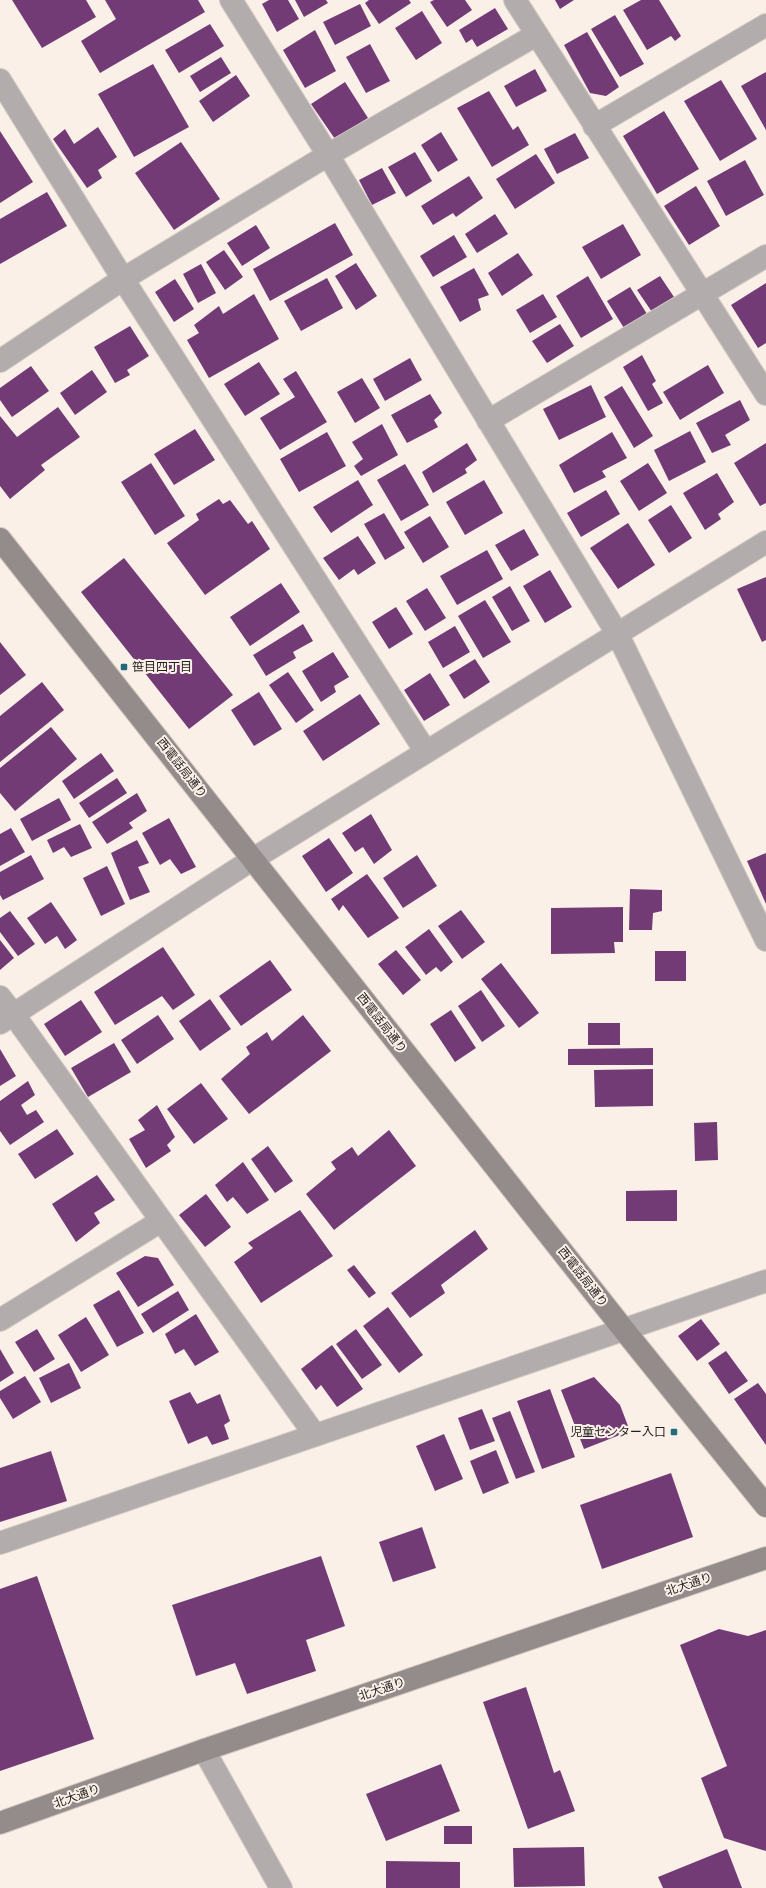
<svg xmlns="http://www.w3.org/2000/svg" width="766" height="1888" viewBox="0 0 766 1888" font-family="'Alegreya Sans','Noto Sans JP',sans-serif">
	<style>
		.building { fill: #733b76 }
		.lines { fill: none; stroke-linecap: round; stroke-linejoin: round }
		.street-casing { stroke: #d3cac3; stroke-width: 24 }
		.secondary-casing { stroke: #d3cac3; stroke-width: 24 }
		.street { stroke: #b2adac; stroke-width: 22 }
		.secondary { stroke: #948c8a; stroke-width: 22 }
		.poi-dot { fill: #236b78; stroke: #faf0e8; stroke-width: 1.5 }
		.labels { text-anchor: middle; stroke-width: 4; stroke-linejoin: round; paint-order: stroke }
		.poi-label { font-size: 12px; fill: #231f1d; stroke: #faf0e8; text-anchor: start }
		.street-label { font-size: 12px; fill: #231f1d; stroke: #faf0e8 }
	</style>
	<rect width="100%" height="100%" fill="#faf0e8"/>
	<!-- building -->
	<path class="building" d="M12 0H86L96 17 42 48Z
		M105 0H198L205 12 100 73 81 41 116 19Z
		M269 0H288L299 19 277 32 262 4Z
		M295 0H326L328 3 304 17Z
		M369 0H409L411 3 379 24 365 3Z
		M434 0H465L472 10 447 27 430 2Z
		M555 0H574L560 9Z
		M641 0H659L681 36 675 41 671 36 647 50 623 10Z
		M360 4 371 26 335 45 323 22Z
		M495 8 508 29 477 47 472 39 466 43 459 30Z
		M422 11 442 43 416 60 395 28Z
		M615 15 644 64 620 77 591 29Z
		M210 24 224 46 179 73 165 50Z
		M315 30 336 71 305 88 283 50Z
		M587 32 619 87 606 96 590 93 564 45Z
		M370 44 390 81 366 93 346 57Z
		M221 57 231 73 200 92 190 76Z
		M153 64 189 127 134 157 98 94Z
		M535 69 547 91 516 107 504 86Z
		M766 72V130L741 86Z
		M236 75 250 96 213 122 199 101Z
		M721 80 757 139 720 161 684 101Z
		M345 82 368 118 335 139 311 104Z
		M489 91 513 130 518 126 529 145 492 167 457 108Z
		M664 111 699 169 657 194 623 136Z
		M98 127 117 157 98 170 102 178 87 188 53 139 65 129 74 144Z
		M0 131 33 182 0 203Z
		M441 132 458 160 438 172 421 145Z
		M575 133 589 158 557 174 544 149Z
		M181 142 220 199 174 230 135 173Z
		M415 152 432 181 406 197 388 167Z
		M536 154 555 183 515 209 496 179Z
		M745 160 764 195 726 216 707 181Z
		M382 168 396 193 372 205 359 180Z
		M469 176 483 198 456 217 453 213 433 225 421 206Z
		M696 186 720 226 689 245 664 206Z
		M47 192 67 226 0 264V219Z
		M495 214 508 234 477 253 465 234Z
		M335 223 353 255 270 301 253 269Z
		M623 224 641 255 601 279 582 247Z
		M256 225 270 248 242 266 227 243Z
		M454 235 467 257 433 277 420 256Z
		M224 250 243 277 225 290 206 262Z
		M518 253 533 275 502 296 488 273Z
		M356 263 377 296 356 310 335 276Z
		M201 264 216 293 198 303 183 274Z
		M474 268 489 295 478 299 481 310 460 322 440 287Z
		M588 276 613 319 581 338 556 296Z
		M660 276 674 297 652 312 637 290Z
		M327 278 343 308 301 331 284 301Z
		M175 279 194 309 174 322 155 292Z
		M766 283V343L758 348 731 305Z
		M630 287 647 314 624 328 607 301Z
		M254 294 279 339 209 378 187 340 199 333 194 325 219 306 223 314Z
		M543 294 557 317 530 333 516 310Z
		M560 324 574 346 547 363 532 341Z
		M130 326 149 356 127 370 130 375 115 383 94 347Z
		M642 355 656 381 652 384 663 403 648 411 623 367Z
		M410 358 422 380 385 401 373 379Z
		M259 362 280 394 245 416 224 384Z
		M708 365 724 393 680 420 663 392Z
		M31 366 49 391 12 417 0 400V388Z
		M92 370 107 392 75 415 60 393Z
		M296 371 327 422 280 450 260 418 295 397 283 379Z
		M362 378 380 408 355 423 337 392Z
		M591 385 606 417 559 440 543 409Z
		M622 386 653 436 634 448 604 397Z
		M430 394 442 413 434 420 438 427 407 443 391 415Z
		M740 400 750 420 725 435 731 445 712 453 696 423Z
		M58 407 80 437 41 465 45 470 10 499 0 486V416L17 437Z
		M382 424 398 455 361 476 354 466 363 459 352 442Z
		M195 429 215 460 174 485 154 454Z
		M690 431 706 462 669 481 654 450Z
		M327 432 346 466 299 492 280 459Z
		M612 432 627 458 602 471 606 477 574 493 559 465Z
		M467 443 477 460 465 469 467 473 433 493 422 472Z
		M766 443V503L760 506 734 463Z
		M151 463 185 516 155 535 121 482Z
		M648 463 667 493 639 511 620 481Z
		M405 464 429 505 401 521 377 480Z
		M717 473 734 502 718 514 721 519 705 530 683 493Z
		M358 480 373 505 331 533 313 507Z
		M484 480 503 513 465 535 446 502Z
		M606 490 620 514 581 537 567 513Z
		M219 499 223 504 230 500 248 524 252 521 270 549 205 595 167 543 199 520 196 514Z
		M671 505 692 538 669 553 648 520Z
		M384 513 405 548 385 560 364 524Z
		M430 516 449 547 423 563 404 532Z
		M628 523 655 565 618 589 590 548Z
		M524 529 539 555 511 571 495 545Z
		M358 536 376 563 358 575 354 569 339 580 323 558Z
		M487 550 503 579 457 605 440 576Z
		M124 558 233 695 189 729 81 592Z
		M550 570 572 607 545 623 523 586Z
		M766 577V640L762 642 737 589Z
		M281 583 300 612 250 646 230 617Z
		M510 586 530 621 512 631 492 597Z
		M427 588 446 618 425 631 406 601Z
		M485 600 511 642 483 658 458 616Z
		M396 607 413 634 389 649 372 622Z
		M303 624 313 641 293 652 296 658 266 676 253 655Z
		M455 626 470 652 443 668 428 642Z
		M0 642 26 675 0 695Z
		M333 652 349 677 334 686 336 692 321 702 302 671Z
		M475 659 490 682 464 699 449 675Z
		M288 672 314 710 296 723 269 685Z
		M430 673 450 705 424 721 404 690Z
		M42 682 64 710 0 762V716Z
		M259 692 282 729 254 746 231 710Z
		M360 694 380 724 323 761 303 731Z
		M51 727 77 759 15 811 0 793V768Z
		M101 753 114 771 74 799 62 781Z
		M117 778 127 793 89 818 79 803Z
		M137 793 147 811 129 823 133 828 107 844 92 822Z
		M59 798 71 820 32 841 20 819Z
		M371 814 392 850 374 864 363 847 355 852 342 833Z
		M169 818 196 867 181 874 170 859 160 865 142 833Z
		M80 824 92 848 71 857 64 847 53 853 47 840Z
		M11 828 25 852 0 866V834Z
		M329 838 353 873 326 892 302 856Z
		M137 840 149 863 138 867 150 892 130 900 111 853Z
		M766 853V904L747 861Z
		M31 855 44 879 3 900 0 895V872Z
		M417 855 437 886 403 908 383 878Z
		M107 866 125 904 101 916 83 878Z
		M367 874 399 918 368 938 343 905 339 911 331 899Z
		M630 889 662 890V911L653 913 652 930H629Z
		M51 902 77 940 65 949 57 936 45 944 27 918Z
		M623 907V942H614L615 953 551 954V908Z
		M461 910 485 942 462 959 438 926Z
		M10 911 35 944 18 956 0 932V918Z
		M429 929 453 962 441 972 436 967 426 975 405 947Z
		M0 940 14 958 0 970Z
		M163 947 195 995 173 1010 162 996 115 1025 94 992Z
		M396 950 421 980 403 995 378 964Z
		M655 951H686V981H655Z
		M270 960 292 990 241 1026 219 996Z
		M501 963 539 1013 519 1028 481 979Z
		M481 990 505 1026 482 1042 458 1006Z
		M210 999 231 1029 200 1051 179 1021Z
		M81 1000 102 1032 65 1056 44 1024Z
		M451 1010 476 1048 455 1062 430 1024Z
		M158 1015 174 1039 137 1064 121 1040Z
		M303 1015 331 1051 249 1114 221 1079 250 1054 246 1047 267 1032 272 1041Z
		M588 1023H620V1045H588Z
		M114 1043 131 1072 88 1097 71 1068Z
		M653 1048V1065H568V1049Z
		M0 1049 16 1076 0 1086Z
		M653 1069V1106L595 1107 594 1070Z
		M28 1081 35 1095 21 1105 27 1115 36 1110 44 1122 10 1145 0 1131V1101Z
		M201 1083 228 1119 194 1144 167 1109Z
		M157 1105 175 1137 167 1145 171 1151 146 1168 129 1139 145 1130 138 1120Z
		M717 1122 718 1160 695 1161 694 1123Z
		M57 1129 74 1154 35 1179 18 1154Z
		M389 1130 416 1166 334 1230 306 1194 336 1169 331 1162 352 1147 358 1156Z
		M268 1146 293 1181 275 1193 251 1159Z
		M243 1162 269 1200 247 1214 233 1197 227 1202 215 1185Z
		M97 1175 115 1200 94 1213 100 1223 76 1242 52 1204Z
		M677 1190V1221H626V1191Z
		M206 1194 231 1227 205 1247 179 1215Z
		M300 1210 333 1256 261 1303 234 1262 253 1248 248 1243Z
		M475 1230 488 1249 441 1285 445 1293 410 1318 391 1293Z
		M145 1256 158 1258 174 1285 138 1307 116 1273Z
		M354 1265 376 1293 369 1298 347 1270Z
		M119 1290 144 1333 117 1347 93 1305Z
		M178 1291 189 1310 153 1333 141 1314Z
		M388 1307 423 1355 399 1373 363 1326Z
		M196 1314 219 1352 195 1366 184 1349 175 1354 165 1334Z
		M86 1317 109 1355 81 1372 58 1335Z
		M701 1319 720 1344 697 1361 678 1336Z
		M37 1329 55 1359 34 1372 15 1342Z
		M356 1329 382 1365 362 1379 336 1344Z
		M332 1345 363 1389 337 1407 321 1385 316 1390 301 1369Z
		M0 1349 14 1373 0 1382Z
		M726 1351 748 1381 729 1394 708 1363Z
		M69 1363 81 1388 51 1403 39 1378Z
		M25 1376 41 1402 13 1419 0 1398V1391Z
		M594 1377 620 1405 630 1431 584 1449 561 1390Z
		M758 1383 766 1394V1445L734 1399Z
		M550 1389 575 1457 542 1469 517 1401Z
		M190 1392 197 1404 220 1394 230 1421 224 1425 229 1439 212 1445 207 1436 188 1444 169 1401Z
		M482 1409 495 1441 470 1450 458 1418Z
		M510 1411 535 1472 516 1479 492 1418Z
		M444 1434 463 1479 435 1491 416 1446Z
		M496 1450 509 1483 483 1494 470 1461Z
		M51 1451 67 1501 0 1522V1468Z
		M671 1473 693 1537 602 1569 580 1505Z
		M422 1527 436 1568 393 1582 379 1542Z
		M321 1556 345 1626 306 1640 316 1671 247 1694 235 1663 196 1676 172 1605Z
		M37 1576 94 1739 0 1771V1589Z
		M719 1629 748 1636 766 1630V1851L724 1838 701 1778 727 1766 680 1645Z
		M526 1687 554 1773 560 1770 575 1811 528 1829 483 1702Z
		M441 1764 460 1811 386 1841 366 1794Z
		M444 1826H472V1844H444Z
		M584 1847 585 1886 514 1887 513 1848Z
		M727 1849 742 1888H663L658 1877Z
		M386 1861 460 1862V1888H386Z"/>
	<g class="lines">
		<defs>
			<path id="street" d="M231 0 328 155 618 635 766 940
				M515 0 766 394
				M0 80 123 279 426 752
				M594 126 766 25
				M0 361 123 279 328 155 536 35
				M488 421 766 256
				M0 997 14 1015 315 1435
				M0 1023 253 859 766 542
				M0 1320 161 1221
				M0 1543 766 1281
				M204 1750 281 1888"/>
			<path id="secondary" d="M0 539 624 1330 766 1506
				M0 1823 204 1750 766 1558"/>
		</defs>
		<!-- street casing -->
		<use href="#street" class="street-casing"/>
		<!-- secondary casing -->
		<use href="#secondary" class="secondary-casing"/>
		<!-- street -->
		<use href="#street" class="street"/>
		<!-- secondary -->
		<use href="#secondary" class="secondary"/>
	</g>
	<!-- markers -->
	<g class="poi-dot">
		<rect x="120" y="663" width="8" height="8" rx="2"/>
		<rect x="670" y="1428" width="8" height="8" rx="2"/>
	</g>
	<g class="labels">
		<!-- poi labels -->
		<g class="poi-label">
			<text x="132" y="671">笹目四丁目</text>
			<text x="666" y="1436" text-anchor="end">児童センター入口</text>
		</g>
		<!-- street labels -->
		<g class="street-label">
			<text transform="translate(182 768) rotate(52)" y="4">西電話局通り</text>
			<text transform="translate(382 1023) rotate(52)" y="4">西電話局通り</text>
			<text transform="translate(583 1277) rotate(52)" y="4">西電話局通り</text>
			<text transform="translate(689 1584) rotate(-19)" y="4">北大通り</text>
			<text transform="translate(382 1689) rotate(-19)" y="4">北大通り</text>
			<text transform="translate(77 1796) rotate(-20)" y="4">北大通り</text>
		</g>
	</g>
</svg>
